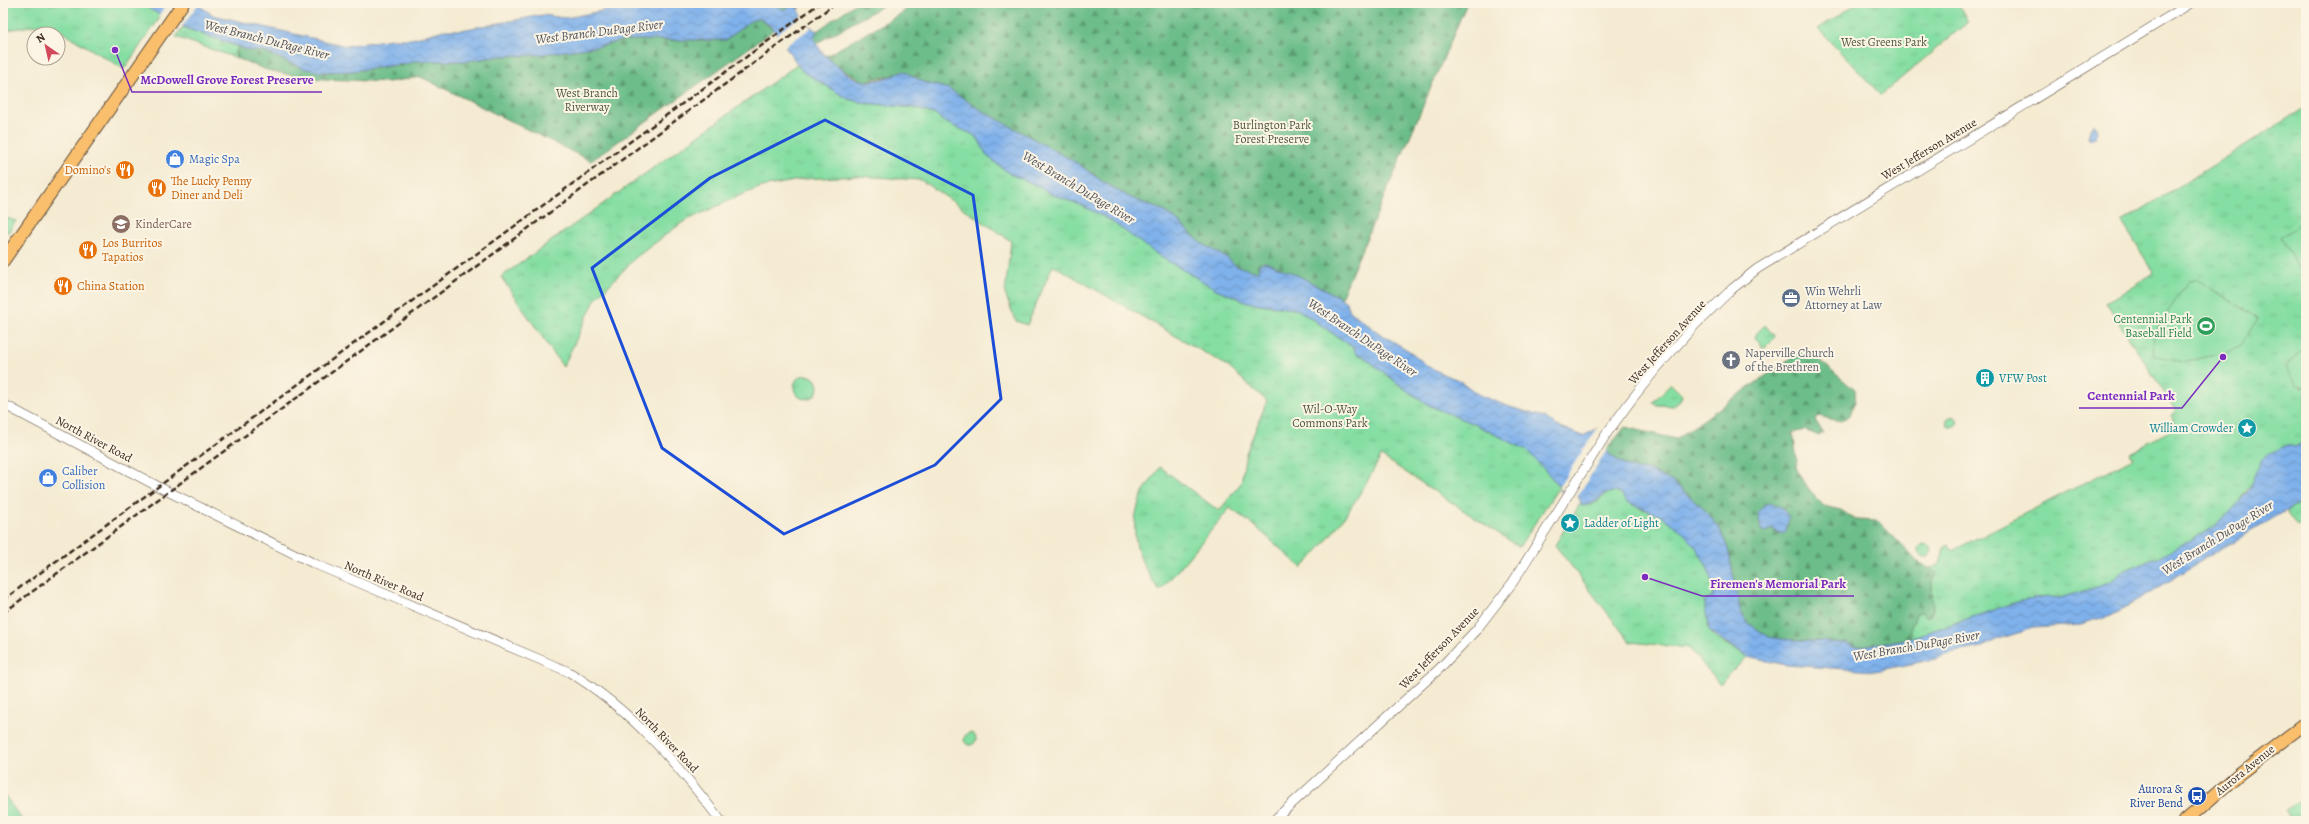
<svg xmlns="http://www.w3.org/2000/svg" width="2309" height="824" viewBox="0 0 2309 824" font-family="Alegreya,serif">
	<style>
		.grass { fill: url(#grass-tufts); stroke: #608460 }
		.forest { fill: url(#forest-firs); stroke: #547454; fill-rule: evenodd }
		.pitch { fill: #85dea3; stroke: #608460 }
		.water { fill: url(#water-waves); stroke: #5d6e84 }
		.pier { fill: #f4ebd2 }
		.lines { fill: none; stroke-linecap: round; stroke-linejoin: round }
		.stream { stroke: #7fb1eb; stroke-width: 2.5 }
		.minor-casing { stroke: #574739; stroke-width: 10 }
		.major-casing { stroke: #574739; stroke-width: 14 }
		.minor { stroke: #fff; stroke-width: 9 }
		.major { stroke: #f9bf6d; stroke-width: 12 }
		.rail { stroke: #3b2a1e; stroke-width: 2.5; stroke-dasharray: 6 3; stroke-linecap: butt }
		.marked { fill: none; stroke: #1d4ed8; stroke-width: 3; stroke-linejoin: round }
		.labels { text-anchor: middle; stroke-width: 4; stroke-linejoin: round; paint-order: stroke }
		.park-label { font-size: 12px; fill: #4e573f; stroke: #fcf5e5 }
		.street-label { font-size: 12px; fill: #3b2a1e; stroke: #fcf5e5 }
		.shop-label { font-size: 12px; fill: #366cbe; stroke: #fcf5e5; text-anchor: start }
		.food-label { font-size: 12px; fill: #c56008; stroke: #fcf5e5; text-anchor: start }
		.education-label { font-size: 12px; fill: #785e54; stroke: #fcf5e5; text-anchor: start }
		.service-label { font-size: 12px; fill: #4e5e75; stroke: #fcf5e5; text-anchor: start }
		.leisure-label { font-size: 12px; fill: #27864d; stroke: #fcf5e5; text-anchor: end }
		.worship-label { font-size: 12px; fill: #5b616d; stroke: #fcf5e5; text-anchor: start }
		.culture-label { font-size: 12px; fill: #0d838f; stroke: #fcf5e5; text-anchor: start }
		.transit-label { font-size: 12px; fill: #164399; stroke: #fcf5e5; text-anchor: end }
		.water-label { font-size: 13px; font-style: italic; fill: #4f525c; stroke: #fcf5e5 }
		.leader { fill: none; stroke: #7b2cbf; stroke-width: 1.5 }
		.callout-dot { fill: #7b2cbf; stroke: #fcf5e5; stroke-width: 1.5 }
		.callout-label { font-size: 13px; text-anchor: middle; font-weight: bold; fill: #7b2cbf; stroke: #fcf5e5; stroke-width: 4; stroke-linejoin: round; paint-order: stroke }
	</style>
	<defs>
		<pattern id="grass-tufts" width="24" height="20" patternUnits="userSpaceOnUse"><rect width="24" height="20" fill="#85dea3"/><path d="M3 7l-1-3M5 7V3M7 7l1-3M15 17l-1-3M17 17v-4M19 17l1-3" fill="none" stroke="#74bf8c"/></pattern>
		<pattern id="forest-firs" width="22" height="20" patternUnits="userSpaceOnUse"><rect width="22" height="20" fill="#6cbd89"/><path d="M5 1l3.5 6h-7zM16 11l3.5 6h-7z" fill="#5a9a6f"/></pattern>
		<pattern id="water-waves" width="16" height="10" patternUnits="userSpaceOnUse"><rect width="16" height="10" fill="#7fb1eb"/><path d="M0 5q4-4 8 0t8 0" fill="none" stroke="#6990be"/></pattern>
	</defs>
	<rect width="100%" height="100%" fill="#fcf5e5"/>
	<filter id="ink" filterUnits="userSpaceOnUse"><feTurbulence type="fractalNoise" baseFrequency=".025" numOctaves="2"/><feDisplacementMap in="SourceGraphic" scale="8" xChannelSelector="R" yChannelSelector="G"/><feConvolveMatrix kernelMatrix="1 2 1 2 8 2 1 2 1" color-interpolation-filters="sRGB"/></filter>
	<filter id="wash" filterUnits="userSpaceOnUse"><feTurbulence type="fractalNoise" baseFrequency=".012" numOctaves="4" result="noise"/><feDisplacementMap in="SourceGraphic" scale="16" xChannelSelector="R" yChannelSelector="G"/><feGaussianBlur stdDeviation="0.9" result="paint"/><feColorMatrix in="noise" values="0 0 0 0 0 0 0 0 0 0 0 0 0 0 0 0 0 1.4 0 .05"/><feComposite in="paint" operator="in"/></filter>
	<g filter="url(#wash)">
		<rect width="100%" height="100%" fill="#f4ebd2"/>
		<!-- grass -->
		<path class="grass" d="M3 3H170L124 69 47 23 3 31Z
			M1857 3H1958L1968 22 1881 95 1818 29Z
			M183 27 238 47 235 52 236 58 176 37Z
			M798 64 802 71 848 99 865 103 915 108 937 115 941 120 972 134 979 140 987 156 1010 174 1038 186 1051 194 1083 206 1108 219 1190 274 1216 289 1248 302 1299 310 1354 348 1356 354 1363 356 1405 389 1430 406 1474 424 1527 450 1536 457 1559 487 1519 547 1381 456C1360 497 1334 535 1302 568L1256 527 1230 508 1160 591C1137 562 1126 528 1143 493 1148 484 1155 475 1160 467L1219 511 1241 483 1246 453 1267 401 1226 365 1053 265 1027 325 1016 321 1005 294 1011 241 921 180 857 176 804 179 762 187 741 195 683 222 635 258 595 300 563 367 501 277Z
			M2306 107V441L2295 447 2288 445 2252 484 2234 509 2214 528 2160 556 2127 569 2110 583 2060 598 2048 597 2020 601 1908 639 1913 562C1924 567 1929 571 1940 564L1944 548 1949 545 1952 551 2133 458 2130 452 2177 427 2171 415 2176 411 2106 303 2154 273 2122 222Z
			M3 217 16 221 8 233 3 226Z
			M1765 325 1775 337 1765 347H1762L1754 336Z
			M794 387a12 12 0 1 1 24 0a12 12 0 1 1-24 0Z
			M1671 384 1682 395 1680 401 1674 406 1657 405 1653 402Z
			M1946.5 422a5.5 5.5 0 1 1 11 0a5.5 5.5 0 1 1-11 0Z
			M1609 492 1621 493C1629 509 1649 509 1663 517 1690 533 1714 565 1713 597L1704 602 1708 615 1707 626 1713 636 1747 657 1720 684 1689 648 1630 642 1555 545 1580 504 1582 506 1595 503Z
			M2306 499V519L2297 526 2286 511Z
			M1919 551a6 6 0 1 1 12 0a6 6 0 1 1-12 0Z
			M964 739a6 6 0 1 1 12 0a6 6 0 1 1-12 0Z
			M3 793 23 821H3Z
			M2303 798 2306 802V815L2298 821H2293L2285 810Z"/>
		<!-- forest -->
		<path class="forest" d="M771 3H806L797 9 796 3 784 10Z
			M856 3H888L815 44 814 37 817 31Z
			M915 3H1467L1341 298 1293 273 1259 268 1258 272 1236 267 1227 258 1201 243 1174 218 1162 210 1131 198 1103 182 1077 163 981 110 949 89 923 82 914 76H890L864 81 840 68 826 56 900 14Z
			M759 18 774 30 591 161 421 77 388 82 304 78 267 70 236 58 235 52 238 47 251 51H262L302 68 321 72 353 71 400 65 414 61H468L500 56 536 55 601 46 623 40H726L750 21Z
			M1805 348 1855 390C1857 403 1852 421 1836 420 1829 420 1824 416 1817 416L1815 420 1823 433 1819 436 1804 430 1793 433 1797 459 1796 467 1801 478 1815 497 1824 506 1841 510 1856 520 1878 521 1917 561 1937 573 1932 581 1933 610 1930 616H1925L1921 612 1916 613 1914 621 1911 625V638L1854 647 1847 643 1781 639 1769 637 1748 623 1741 614 1728 549 1719 527 1701 506 1673 482 1648 470 1631 468 1611 456 1606 450 1625 427 1676 439ZM1775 506 1784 508 1779 534 1772 529 1761 530V527Z"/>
		<!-- pitch -->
		<path class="pitch" d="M2299 222H2306V269L2302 272 2280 238 2298 226Z
			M2196 279 2258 318 2242 344 2228 352 2183 362 2167 359 2153 354 2154 333 2189 280Z
			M2306 348V388L2296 384 2286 368 2289 363Z"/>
		<!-- water -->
		<path class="water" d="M143 3H195L213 15 346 46 391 39H412L444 30H461L543 15 564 18 571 17 612 9 637 7 643 3H718L724 8 729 3H771L784 10 796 3C798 13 808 27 817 31L814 37C816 52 850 80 865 81 878 82 892 76 904 71L923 82 949 89 981 110 1077 163 1103 182 1131 198 1162 210 1174 218 1201 243 1227 258 1236 266 1258 272 1259 264 1265 262 1293 273 1341 298 1347 303 1350 311 1379 333 1411 352 1426 365 1445 375 1459 380 1479 395 1510 407 1544 417 1557 426 1583 436 1598 428 1606 450 1611 456 1631 468 1648 470 1673 482 1701 506 1719 527 1728 549 1741 614 1748 623 1769 637 1781 639 1847 643 1854 647 1908 639 2020 601 2048 597 2060 598 2110 583 2127 569 2160 556 2214 528 2249 491 2262 459 2267 454 2288 445 2295 447 2306 441V499L2214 553 2139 600 2102 619 2080 625 2033 628 1999 639 1982 647 1945 654 1935 659 1875 671 1787 665 1747 657 1709 631 1704 602 1713 597C1714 565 1690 534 1664 518 1653 511 1639 508 1627 502 1622 499 1623 493 1617 492 1605 489 1596 506 1582 506L1577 493 1560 491 1558 485 1527 450 1474 424 1430 406 1405 389 1363 356 1356 354 1354 348 1299 310 1248 302 1216 289 1162 258 1108 219 1083 206 1051 194 1038 186 1010 174 987 156 979 140 972 134 944 122 937 115 915 108 865 103 848 99 802 71 772 27 759 18 750 21 726 40H623L601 46 536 55 501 56 468 61H414L410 63 353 71 321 72 302 68 262 51H251L188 29 151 10Z
			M2093 124 2098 128 2096 137 2090 140 2088 137 2090 128Z
			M1770 503 1775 506H1780L1789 517 1786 531 1782 534 1772 529 1766 532 1761 530 1758 513 1765 504Z"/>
		<!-- pier -->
		<path class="pier" d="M168 3H199L181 28 158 16Z
			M802 15 811 28 784 47 775 35Z
			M1599 426 1606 436 1608 448 1577 497 1558 488Z"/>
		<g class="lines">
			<!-- stream -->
			<path class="stream" d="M616 3 626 9"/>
		</g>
	</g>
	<g filter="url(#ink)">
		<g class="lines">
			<defs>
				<path id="minor" d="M3 404 159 487 315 564 569 672C631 709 678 765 721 821
					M1273 821 1439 669 1477 629 1513 582 1607 433 1629 403 1656 369 1695 325 1732 289 1757 269 2191 3"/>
				<path id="major" d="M3 261 183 3
					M2185 821 2239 774 2306 723"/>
			</defs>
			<!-- minor casing -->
			<use href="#minor" class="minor-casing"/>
			<!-- major casing -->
			<use href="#major" class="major-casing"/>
			<!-- minor -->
			<use href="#minor" class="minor"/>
			<!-- major -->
			<use href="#major" class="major"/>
			<!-- rail -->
			<path class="rail" d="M3 600 820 3
				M3 613 836 3"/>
		</g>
	</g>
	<!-- marked area -->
	<path class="marked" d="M825 120 973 195 1001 399 935 465 784 534 662 448 592 268 710 178Z"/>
	<!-- icons -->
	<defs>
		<symbol id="shop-disc" viewBox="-11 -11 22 22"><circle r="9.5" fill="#3f7fe0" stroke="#fcf5e5"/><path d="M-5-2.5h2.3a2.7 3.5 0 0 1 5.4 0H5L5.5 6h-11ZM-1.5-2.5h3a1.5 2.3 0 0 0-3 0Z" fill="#fff"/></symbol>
		<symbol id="restaurant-disc" viewBox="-11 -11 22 22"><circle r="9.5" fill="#e8710a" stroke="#fcf5e5"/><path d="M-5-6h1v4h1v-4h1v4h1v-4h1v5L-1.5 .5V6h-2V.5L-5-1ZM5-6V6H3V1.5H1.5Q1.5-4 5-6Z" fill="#fff"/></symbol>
		<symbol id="school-disc" viewBox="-11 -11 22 22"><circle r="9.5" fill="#8d6e63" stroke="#fcf5e5"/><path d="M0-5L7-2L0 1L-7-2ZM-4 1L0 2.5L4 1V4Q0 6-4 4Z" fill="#fff"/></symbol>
		<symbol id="office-disc" viewBox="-11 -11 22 22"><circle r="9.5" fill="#5c6f8a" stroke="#fcf5e5"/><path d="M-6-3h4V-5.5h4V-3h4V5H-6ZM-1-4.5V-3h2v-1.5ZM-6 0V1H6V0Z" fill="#fff"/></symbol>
		<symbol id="stadium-disc" viewBox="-11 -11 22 22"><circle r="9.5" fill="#2e9e5b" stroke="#fcf5e5"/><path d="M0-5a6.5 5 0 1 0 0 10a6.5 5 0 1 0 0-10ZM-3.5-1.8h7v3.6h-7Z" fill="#fff"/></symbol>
		<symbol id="church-disc" viewBox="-11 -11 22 22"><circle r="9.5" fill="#6b7280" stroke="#fcf5e5"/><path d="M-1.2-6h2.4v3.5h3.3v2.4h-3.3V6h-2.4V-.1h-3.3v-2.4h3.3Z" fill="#fff"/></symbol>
		<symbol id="building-disc" viewBox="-11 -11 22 22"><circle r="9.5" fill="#0f9aa8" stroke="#fcf5e5"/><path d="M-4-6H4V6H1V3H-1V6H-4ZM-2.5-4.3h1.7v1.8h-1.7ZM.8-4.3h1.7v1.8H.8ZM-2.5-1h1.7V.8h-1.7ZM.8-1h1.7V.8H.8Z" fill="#fff"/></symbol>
		<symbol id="sight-disc" viewBox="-11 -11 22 22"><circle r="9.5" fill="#0f9aa8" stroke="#fcf5e5"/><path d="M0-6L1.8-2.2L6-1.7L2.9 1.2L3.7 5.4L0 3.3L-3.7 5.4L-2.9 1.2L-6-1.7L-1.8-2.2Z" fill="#fff"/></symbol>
		<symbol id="bus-disc" viewBox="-11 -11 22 22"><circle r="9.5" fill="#1a4fb4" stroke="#fcf5e5"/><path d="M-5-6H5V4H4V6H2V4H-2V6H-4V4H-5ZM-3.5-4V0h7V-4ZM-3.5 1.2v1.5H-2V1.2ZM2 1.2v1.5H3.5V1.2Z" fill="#fff"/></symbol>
	</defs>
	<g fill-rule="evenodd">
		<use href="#shop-disc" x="164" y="148" width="22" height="22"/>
		<use href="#restaurant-disc" x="114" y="159" width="22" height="22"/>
		<use href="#restaurant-disc" x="146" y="177" width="22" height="22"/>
		<use href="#school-disc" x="110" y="213" width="22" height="22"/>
		<use href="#restaurant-disc" x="77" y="239" width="22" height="22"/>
		<use href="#restaurant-disc" x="52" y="275" width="22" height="22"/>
		<use href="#office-disc" x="1780" y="287" width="22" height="22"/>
		<use href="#stadium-disc" x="2195" y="315" width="22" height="22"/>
		<use href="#church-disc" x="1720" y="349" width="22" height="22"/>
		<use href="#building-disc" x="1974" y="367" width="22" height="22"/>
		<use href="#sight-disc" x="2236" y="417" width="22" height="22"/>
		<use href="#shop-disc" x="37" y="467" width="22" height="22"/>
		<use href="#sight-disc" x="1559" y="512" width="22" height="22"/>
		<use href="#bus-disc" x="2186" y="785" width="22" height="22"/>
	</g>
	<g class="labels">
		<!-- park labels -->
		<g class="park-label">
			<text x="1884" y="46">West Greens Park</text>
			<text x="587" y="97">West Branch<tspan x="587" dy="14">Riverway</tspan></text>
			<text x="1272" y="129">Burlington Park<tspan x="1272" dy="14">Forest Preserve</tspan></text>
			<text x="1330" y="413">Wil-O-Way<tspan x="1330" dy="14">Commons Park</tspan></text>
		</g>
		<!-- street labels -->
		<g class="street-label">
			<text transform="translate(1929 149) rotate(-31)" y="4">West Jefferson Avenue</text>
			<text transform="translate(1667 342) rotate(-48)" y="4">West Jefferson Avenue</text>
			<text transform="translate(94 439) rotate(28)" y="4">North River Road</text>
			<text transform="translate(384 581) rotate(23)" y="4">North River Road</text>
			<text transform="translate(1439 648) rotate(-46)" y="4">West Jefferson Avenue</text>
			<text transform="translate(667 740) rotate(46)" y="4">North River Road</text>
			<text transform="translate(2245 770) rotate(-39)" y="4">Aurora Avenue</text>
		</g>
		<!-- shop labels -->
		<g class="shop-label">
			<text x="189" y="163">Magic Spa</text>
			<text x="62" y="475">Caliber<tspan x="62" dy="14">Collision</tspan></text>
		</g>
		<!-- food labels -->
		<g class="food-label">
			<text x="111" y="174" text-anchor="end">Domino's</text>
			<text x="171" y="185">The Lucky Penny<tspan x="171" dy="14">Diner and Deli</tspan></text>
			<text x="102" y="247">Los Burritos<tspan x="102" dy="14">Tapatios</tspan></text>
			<text x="77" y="290">China Station</text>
		</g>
		<!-- education labels -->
		<g class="education-label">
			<text x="135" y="228">KinderCare</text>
		</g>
		<!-- service labels -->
		<g class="service-label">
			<text x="1805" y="295">Win Wehrli<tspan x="1805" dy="14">Attorney at Law</tspan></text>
		</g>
		<!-- leisure labels -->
		<g class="leisure-label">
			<text x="2192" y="323">Centennial Park<tspan x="2192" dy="14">Baseball Field</tspan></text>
		</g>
		<!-- worship labels -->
		<g class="worship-label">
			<text x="1745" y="357">Naperville Church<tspan x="1745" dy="14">of the Brethren</tspan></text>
		</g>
		<!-- culture labels -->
		<g class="culture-label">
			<text x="1999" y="382">VFW Post</text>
			<text x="2233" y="432" text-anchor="end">William Crowder</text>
			<text x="1584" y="527">Ladder of Light</text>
		</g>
		<!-- transit labels -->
		<g class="transit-label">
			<text x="2183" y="793">Aurora &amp;<tspan x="2183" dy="14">River Bend</tspan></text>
		</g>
		<!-- water labels -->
		<g class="water-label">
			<text transform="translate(599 31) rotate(-7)" y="5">West Branch DuPage River</text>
			<text transform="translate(267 39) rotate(14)" y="5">West Branch DuPage River</text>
			<text transform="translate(1079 187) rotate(31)" y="5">West Branch DuPage River</text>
			<text transform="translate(1363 337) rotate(34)" y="5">West Branch DuPage River</text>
			<text transform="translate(2217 537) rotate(-32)" y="5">West Branch DuPage River</text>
			<text transform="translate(1916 645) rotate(-10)" y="5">West Branch DuPage River</text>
		</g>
	</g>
	<!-- callouts -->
	<path class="leader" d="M115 50L132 92H322M2223 357L2182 408H2079M1645 577L1702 596H1854"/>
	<g class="callout-dot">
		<circle cx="115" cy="50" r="4"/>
		<circle cx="2223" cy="357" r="4"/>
		<circle cx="1645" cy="577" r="4"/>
	</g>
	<g class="callout-label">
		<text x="227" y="84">McDowell Grove Forest Preserve</text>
		<text x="2131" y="400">Centennial Park</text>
		<text x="1778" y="588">Firemen's Memorial Park</text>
	</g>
	<!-- margin -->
	<rect width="2309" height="824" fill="none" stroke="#fcf5e5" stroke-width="16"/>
	<!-- north arrow -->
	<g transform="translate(46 46) rotate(326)"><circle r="19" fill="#fcf5e5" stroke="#afa495"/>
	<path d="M0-3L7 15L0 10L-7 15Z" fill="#d1495b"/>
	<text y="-6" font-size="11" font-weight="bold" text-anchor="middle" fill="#3b2a1e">N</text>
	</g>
</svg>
